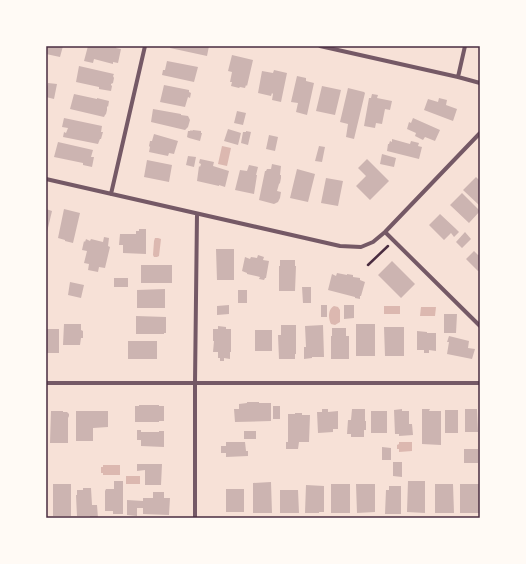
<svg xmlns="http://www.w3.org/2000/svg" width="526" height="564" viewBox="0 0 526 564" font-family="'DM Sans',sans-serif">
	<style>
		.water { fill: #dcb8b0 }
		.building { fill: #ccb4b1 }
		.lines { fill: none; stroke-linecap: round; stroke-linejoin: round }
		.path { stroke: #4a2c40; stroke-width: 2.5 }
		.minor { stroke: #755966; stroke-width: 4 }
		.neatline { fill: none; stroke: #4a2c40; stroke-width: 1.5 }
	</style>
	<rect width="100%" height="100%" fill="#f7e1d7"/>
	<!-- water -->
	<path class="water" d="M222 146 231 148 227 166 218 164Z
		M155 238H158L161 239 159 256 157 257H154L153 255 154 241Z
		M334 306 338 307 340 310V322L335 325 331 324C328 318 328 309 334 306Z
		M384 306H400V314H384Z
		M421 307H436L435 316H420Z
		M399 442H412V451L399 452V449H397V445L399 444Z
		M103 465H120V475H103V473H101V467H103Z
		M126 476H140V484H126Z"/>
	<!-- building -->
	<path class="building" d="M46 46H63L60 57 46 54Z
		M88 46H117L116 48 121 49 118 63 113 62V64L94 59 93 63 84 61Z
		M170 46H209L207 56 170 48Z
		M232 55 253 60 247 86 246 85 245 88 240 87 239 88 231 86 232 82H230L232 72 228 71Z
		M167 61 198 67 194 82 162 75 163 70H165Z
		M79 66 114 74 113 76 114 78 113 83 111 84V85L112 86 111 91 99 89V87L76 82Z
		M274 70 287 73 281 102 272 100 273 94 272 93 271 96 258 93 262 71 273 73Z
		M297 76 306 78V81L314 83 307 115 296 112 298 103 291 102Z
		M48 83 57 84 54 99 46 97V91Z
		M164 85 189 90V92L191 93 190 98 188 97 185 107 160 102Z
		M322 86 341 90 335 115 316 111Z
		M348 88 364 92 365 93 354 139 346 137 348 124 340 122Z
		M74 94 97 99V98L109 101 108 107 107 106V110L106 114 105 115 104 117 70 109Z
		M372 94 378 95 377 98 392 101 390 110 385 109 382 124 376 123 375 128 364 126 369 98H371Z
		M439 98 447 100 446 105 457 109 453 121 424 110 428 99 438 102Z
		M153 109 181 114V115L188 116 190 120 188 127 185 130 151 122Z
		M237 111 246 113 243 125 234 123Z
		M64 118 102 126 101 132H103L101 139H100L98 144 63 137 64 132 66 133 68 128 62 127Z
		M413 118 440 130 435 141 425 137 423 140 415 136 416 133 407 129 409 122 411 123Z
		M228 129 241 133 238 145 224 141Z
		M191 130 192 131 193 130 201 131V133H202L200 141 189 138 187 137 188 131H190Z
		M246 131 251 132 248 145 241 143 243 132H246Z
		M154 134 178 141 174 154 169 153 168 156 149 152 150 147 149 146 150 141H152Z
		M269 135 278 137 275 151 266 149Z
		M392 139 410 144 411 141 419 143 418 146 422 147 419 159 387 151 388 144H389L390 141 392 142Z
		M58 142 93 150 91 157H94L92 167 83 165V163L54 157Z
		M319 146 325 147 322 162 315 161Z
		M382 154 396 158 394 167 380 164Z
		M188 156 196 157 194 167 186 165Z
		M200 159 214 162 213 166 229 171 225 187 219 185V186L197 181 199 166 200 167 201 164 199 163Z
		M367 159 389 181 370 200 356 186 366 176 358 168Z
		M147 160 172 165 169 182 144 177Z
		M272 164 281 166 280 175H281V178L280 183 279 184 277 191 281 192 280 198 278 202 274 204 259 200 265 171H266L267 169H271Z
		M249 165 258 167 256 175H257L254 194 235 190 240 170 247 171Z
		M297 169 315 174 308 202 290 198Z
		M476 177 480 181V206L463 190Z
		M326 178 343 181 338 206 321 203Z
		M462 193 480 211 469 223 450 205Z
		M46 209 52 211 47 232H46Z
		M64 209 80 213 73 243 65 241V240L58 238Z
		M440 214 455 228 459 232 454 237 451 233 444 240 429 225Z
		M139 229H146V254L123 253V245H119L120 234H136V231H139Z
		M465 232 471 239 462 248 456 242Z
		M104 237 109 238 108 246 110 247 105 268 99 267 98 272 88 270 89 264 84 263 87 251 82 250 84 241 85 242 86 239 90 241 91 239 103 242Z
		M216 249H234V280H217Z
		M474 251 478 255 480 254V270L478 271 466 259Z
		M258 255 264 257 263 260 269 261 266 278H265L264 280 259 279 260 277 247 274V273L242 271 245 257 250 259 251 257 257 258Z
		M280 260H295V266H296L295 291H279V266H280Z
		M392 261 415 284 401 298 378 275Z
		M141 265H172V283H141Z
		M337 273 347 275V274L353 275V277L360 278V280L365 282 361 296H360V299L355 298V297L328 290 332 274 336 276Z
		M114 278H128V287H114Z
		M70 282 84 285 81 298 68 295Z
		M302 287H311V303H303Z
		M165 289V308H137V290Z
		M238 290H247V303H238Z
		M229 305V314L217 315V306Z
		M321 305H327V317H321Z
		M344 305H354V318L344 319Z
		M444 314H457L456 333H444Z
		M136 316 166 317V333H164V334H136Z
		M64 324H81V330L83 331V338H81L80 345H63Z
		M356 324H375V356H356Z
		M281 325H296V354H295V359H279L278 335H281Z
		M323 325 324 357H312V358L304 359V347H306L305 326Z
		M218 326 226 327V329H231V352H230V359L224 358V361H220V358H218V352H213L214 341H213V329H218Z
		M384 327H404V356H385Z
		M332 328H346V336H349V359H331V336H332Z
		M46 329H59V353H46Z
		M255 330H272V351H255Z
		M417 331 427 332V333H436V351L429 350V353H424V350H417Z
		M449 336 469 341 468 348 475 349 472 359 447 354 449 342H447Z
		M128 341H157V359H128Z
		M247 402H259V403H271V421L235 422 234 409H239V404L247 403Z
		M139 405H159V406H164V421H159V422H135V406H139Z
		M273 406H280V419H273Z
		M322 409H328V412L338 411V429H333V432L318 433 317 412H322Z
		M352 409H365V421H366V430H364V437H351V434H347L348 420H351Z
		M402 409V411H409V424H412L413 435 399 436V434H395L394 410Z
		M422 409H430L429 411H441V445L422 444Z
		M465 409H477L478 432H465Z
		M445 410H458V433H445Z
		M51 411H63V412H67L69 414V416L68 418V443H50Z
		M76 411H108V427L93 428V441H76Z
		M371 411H387V433H371Z
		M295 413H302V415H310L309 442H299L298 449H286V442H288V414H295Z
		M137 430H141V432H159V431H164V447L141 446V440H137Z
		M244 431H256V439H244Z
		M226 442H245L246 451H248V456L226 457V453H221V446H226Z
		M382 447 391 448V460H382Z
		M464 449H478V463H464Z
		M393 462H402V477L393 476Z
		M137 464H162L161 485H145V470L137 471Z
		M114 481H123V514H113V511H105V491L106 489H114Z
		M408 481H425V513L407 512Z
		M271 482 272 513H253V483Z
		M53 484H71V516H53Z
		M331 484H350V513H331Z
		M356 484H375V512L357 513Z
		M435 484H453L454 513H435Z
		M460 484H479V513H460Z
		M306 485 324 486V512H319V513H305Z
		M389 486H401V514H385L386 490H389Z
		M83 488H91L92 505H97L98 518H90V516H77L76 495H77V490H83Z
		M226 489H244V512H226Z
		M280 490H298L299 513H280Z
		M153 492H164V498H170L169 515 143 514V508H137V516L127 515V500L143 501V498H153Z"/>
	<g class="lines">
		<!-- path -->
		<path class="path" d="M368 265 388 246"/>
		<!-- minor -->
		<path class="minor" d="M320 46 458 77 480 83
			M458 77 465 46
			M46 179 340 246 361 247 373 242 385 232 480 133
			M111 194 145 46
			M385 232 480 326
			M46 383H480
			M195 518V383L197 214"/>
	</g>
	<!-- border -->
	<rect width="526" height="564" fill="none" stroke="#fffaf5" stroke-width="94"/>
	<rect x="47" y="47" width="432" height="470" class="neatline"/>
</svg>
